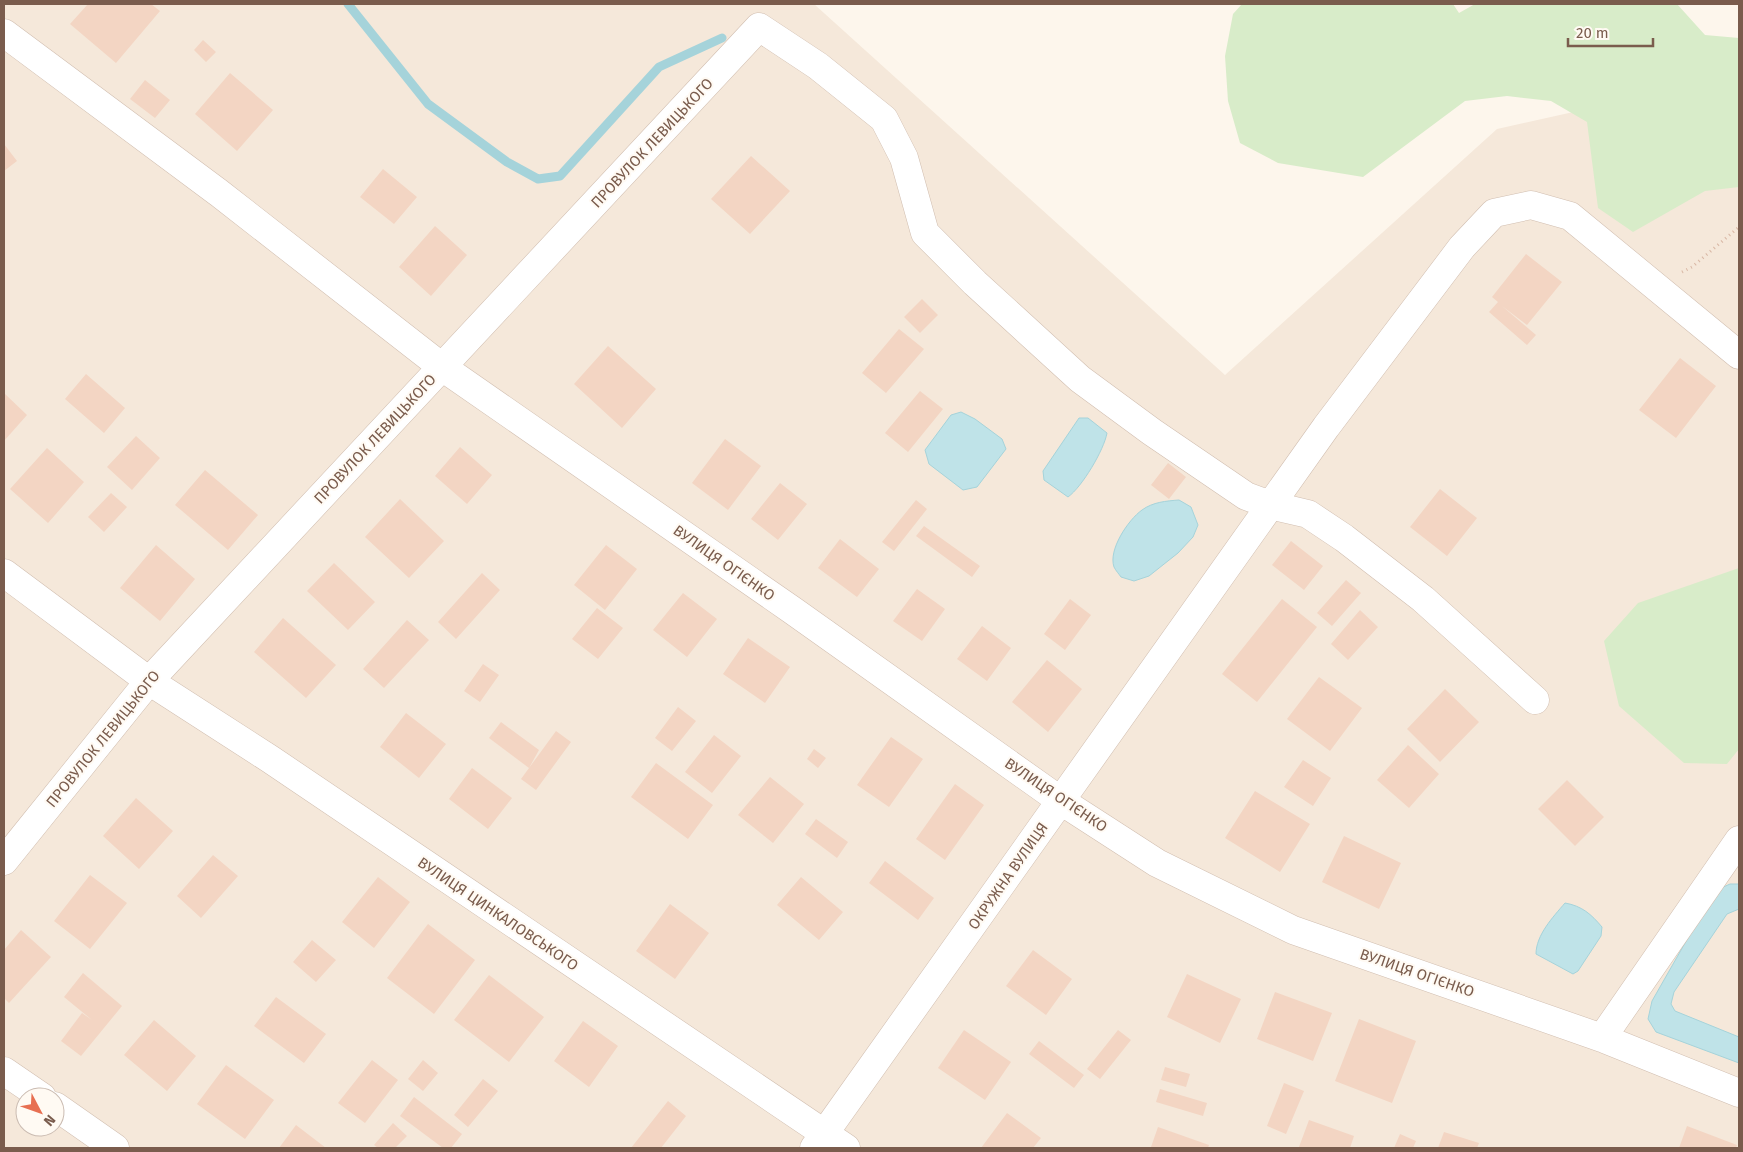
<svg xmlns="http://www.w3.org/2000/svg" width="1743" height="1152" viewBox="0 0 1743 1152" font-family="'Fira Sans',sans-serif">
	<style>
		.residential { fill: #f5e8da; fill-rule: evenodd }
		.green { fill: #d8ecc9 }
		.water { fill: #bfe3e8; stroke: #a5d3da }
		.lines { fill: none; stroke-linecap: round; stroke-linejoin: round }
		.stream { stroke: #a5d3da; stroke-width: 9 }
		.building { fill: #f3d5c3 }
		.minor-casing { stroke: #d1beb0; stroke-width: 29 }
		.path { stroke: #d9b8a5; stroke-width: 3; stroke-dasharray: 1 4; stroke-linecap: butt }
		.minor { stroke: #fff; stroke-width: 28 }
		.labels { text-anchor: middle; stroke-width: 4; stroke-linejoin: round; paint-order: stroke }
		.street-label { font-size: 15px; fill: #7a5c4d; stroke: #fffaf3 }
	</style>
	<rect width="100%" height="100%" fill="#fdf6ec"/>
	<!-- residential -->
	<path class="residential" d="M4 4H814L1225 375 1497 129 1739 75V1148H4ZM25 1097H55V1127H25Z"/>
	<!-- green -->
	<path class="green" d="M1242 4H1453L1459 13 1475 4H1677L1705 35 1739 38V187L1705 191 1633 232 1598 208 1587 122 1551 101 1507 96 1465 101 1363 177 1278 163 1240 143 1228 101 1225 56 1233 14Z
		M1739 568V749L1727 764 1684 763 1619 706 1604 641 1638 603Z"/>
	<!-- water -->
	<path class="water" d="M961 412 975 419 1002 439 1006 449 977 487 963 490 929 464 925 450 951 415Z
		M1079 418H1088L1107 433C1104 450 1082 487 1068 497L1044 480 1043 471Z
		M1179 500 1191 507 1198 525 1193 537 1178 553 1149 576 1134 581 1121 577C1119 574 1116 571 1114 567 1108 550 1128 520 1142 510 1153 502 1166 501 1179 500Z
		M1730 884H1739V909L1727 914 1674 992 1671 1004 1675 1011 1739 1037V1063L1656 1032 1648 1019 1652 1001 1705 908 1719 889Z
		M1565 903C1582 906 1591 914 1602 927L1601 936 1578 971 1573 974 1536 954C1536 935 1553 917 1565 903Z"/>
	<g class="lines">
		<!-- stream -->
		<path class="stream" d="M348 4 428 104 507 162 538 179 560 176 659 67 722 38"/>
	</g>
	<!-- building -->
	<path class="building" d="M88 4H151L160 11 116 63 70 24Z
		M203 40 216 52 206 62 194 50Z
		M230 73 273 110 237 151 195 114Z
		M145 80 170 100 155 118 130 99Z
		M4 144 17 161 4 171Z
		M751 156 790 191 750 234 711 199Z
		M383 169 417 197 394 224 360 197Z
		M435 226 467 255 431 296 399 267Z
		M1526 254 1562 282 1527 325 1502 306 1536 335 1527 345 1489 312 1498 302 1492 297Z
		M922 299 938 315 920 333 904 317Z
		M899 329 924 349 886 393 862 373Z
		M608 346 656 389 622 428 574 384Z
		M1680 358 1716 386 1676 438 1639 410Z
		M86 374 125 408 104 433 65 399Z
		M920 391 943 409 908 452 885 433Z
		M4 393 27 415 4 441Z
		M136 436 160 458 132 490 107 467Z
		M725 439 761 466 728 510 692 483Z
		M460 447 492 475 467 504 435 476Z
		M47 448 84 482 48 523 10 489Z
		M1168 463 1186 477 1169 499 1151 485Z
		M205 470 258 515 228 550 175 505Z
		M780 483 807 504 778 540 751 519Z
		M1440 489 1477 518 1447 556 1410 527Z
		M111 493 127 507 104 532 88 517Z
		M400 499 444 541 409 578 365 537Z
		M916 500 927 509 894 551 882 542Z
		M924 526 980 566 972 577 916 536Z
		M840 539 879 569 857 597 818 568Z
		M1291 541 1323 566 1304 590 1272 565Z
		M156 545 195 579 160 621 120 588Z
		M606 545 637 569 605 610 574 585Z
		M334 563 375 602 348 630 307 591Z
		M482 573 500 590 456 639 438 622Z
		M1346 580 1361 593 1332 626 1317 613Z
		M917 589 945 609 922 641 893 621Z
		M683 593 717 619 687 657 653 630Z
		M1070 599 1091 615 1065 650 1044 634Z
		M1282 599 1317 627 1257 702 1222 674Z
		M597 608 623 628 598 659 572 639Z
		M1360 610 1378 627 1348 660 1331 644Z
		M283 618 336 665 306 698 254 652Z
		M407 620 429 640 384 688 363 669Z
		M982 626 1011 648 987 681 957 659Z
		M748 638 790 667 765 703 723 674Z
		M1047 660 1082 689 1048 732 1012 702Z
		M483 664 499 675 480 702 464 691Z
		M1319 677 1362 708 1330 751 1287 719Z
		M1445 689 1479 722 1440 762 1407 729Z
		M678 707 696 721 672 751 655 738Z
		M406 713 446 744 419 778 380 747Z
		M501 722 539 750 529 768 489 738Z
		M556 731 571 742 536 790 521 779Z
		M714 735 741 756 712 793 685 772Z
		M891 737 923 759 889 807 857 785Z
		M1408 745 1439 774 1409 808 1377 780Z
		M814 749 826 758 818 768 807 759Z
		M1303 760 1331 778 1313 806 1284 787Z
		M656 763 713 805 688 839 631 797Z
		M472 768 512 798 488 829 449 799Z
		M770 777 804 804 773 843 738 815Z
		M1567 780 1604 817 1575 846 1538 809Z
		M955 784 984 805 945 860 916 839Z
		M1255 791 1310 824 1280 872 1225 838Z
		M136 798 173 831 139 869 103 836Z
		M816 819 848 842 837 858 805 834Z
		M1344 836 1401 863 1379 909 1322 882Z
		M213 855 238 876 201 918 177 896Z
		M885 861 934 898 918 920 869 883Z
		M90 875 127 903 90 949 54 921Z
		M378 877 410 902 374 948 342 922Z
		M801 877 843 912 819 940 777 905Z
		M670 904 709 933 675 979 636 951Z
		M428 924 475 960 434 1014 387 978Z
		M21 930 51 957 9 1003 4 998V950Z
		M312 940 336 960 316 982 293 962Z
		M1033 950 1072 979 1046 1015 1006 986Z
		M83 973 122 1006 81 1056 61 1041 82 1013 92 1020 64 997Z
		M1187 974 1241 999 1220 1043 1167 1017Z
		M489 975 544 1017 509 1062 454 1020Z
		M1275 992 1332 1013 1313 1061 1257 1039Z
		M276 997 326 1034 304 1063 254 1026Z
		M1359 1019 1416 1041 1392 1103 1335 1081Z
		M154 1020 196 1056 167 1091 124 1055Z
		M583 1021 618 1046 589 1087 554 1061Z
		M964 1030 1011 1062 985 1100 938 1068Z
		M1118 1030 1131 1040 1100 1079 1087 1069Z
		M1039 1041 1084 1075 1074 1088 1029 1054Z
		M372 1060 398 1080 365 1123 338 1103Z
		M423 1060 438 1073 423 1091 408 1079Z
		M226 1065 274 1100 245 1139 197 1104Z
		M1165 1067 1190 1074 1186 1087 1161 1080Z
		M483 1079 498 1091 468 1127 454 1115Z
		M1284 1083 1304 1091 1286 1134 1267 1126Z
		M1160 1089 1207 1103 1203 1116 1156 1102Z
		M414 1097 462 1134 451 1148H443L400 1116Z
		M668 1101 686 1116 661 1148H631Z
		M1007 1113 1041 1138 1033 1148H981Z
		M1309 1120 1354 1136 1350 1148H1303L1299 1147Z
		M393 1123 407 1136 395 1148H378L374 1145Z
		M296 1125 326 1148H279Z
		M1687 1126 1737 1145 1736 1148H1679Z
		M1158 1127 1209 1145 1208 1148H1155L1151 1147Z
		M1444 1132 1479 1143 1477 1148H1438Z
		M1400 1134 1416 1141 1413 1148H1394Z"/>
	<g class="lines">
		<defs>
			<path id="minor" d="M4 33 219 193 442 367 792 610 1061 801 1157 863 1293 930 1602 1038 1739 1093
				M4 573 149 681 270 759 846 1148
				M4 861 149 681 759 27 818 66 884 119 904 158 925 233 975 283 1080 379 1152 432 1246 496 1270 505 1308 514 1344 538 1423 599 1535 700
				M1602 1038 1739 840
				M4 1071 42 1097
				M55 1106 115 1148
				M814 1148 1326 427 1462 247 1494 213 1531 205 1570 216 1739 355"/>
		</defs>
		<!-- minor casing -->
		<use href="#minor" class="minor-casing"/>
		<!-- path -->
		<path class="path" d="M1682 272 1692 267 1739 227"/>
		<!-- minor -->
		<use href="#minor" class="minor"/>
	</g>
	<g class="labels">
		<!-- street labels -->
		<g class="street-label">
			<text transform="translate(652 143) rotate(-47)" y="5">ПРОВУЛОК ЛЕВИЦЬКОГО</text>
			<text transform="translate(375 439) rotate(-47)" y="5">ПРОВУЛОК ЛЕВИЦЬКОГО</text>
			<text transform="translate(724 563) rotate(35)" y="5">ВУЛИЦЯ ОГІЄНКО</text>
			<text transform="translate(103 739) rotate(-51)" y="5">ПРОВУЛОК ЛЕВИЦЬКОГО</text>
			<text transform="translate(1056 795) rotate(34)" y="5">ВУЛИЦЯ ОГІЄНКО</text>
			<text transform="translate(1008 876) rotate(-55)" y="5">ОКРУЖНА ВУЛИЦЯ</text>
			<text transform="translate(498 914) rotate(34)" y="5">ВУЛИЦЯ ЦИНКАЛОВСЬКОГО</text>
			<text transform="translate(1417 973) rotate(19)" y="5">ВУЛИЦЯ ОГІЄНКО</text>
		</g>
	</g>
	<!-- border -->
	<rect width="1743" height="1152" fill="none" stroke="#7a5c4d" stroke-width="10"/>
	<!-- north arrow -->
	<g transform="translate(40 1112) rotate(131)"><circle r="24" fill="#fffaf3" stroke="#cabbb1"/>
	<path d="M0-4L9 19L0 12L-9 19Z" fill="#e76f51"/>
	<text y="-8" font-size="14" font-weight="bold" text-anchor="middle" fill="#7a5c4d">N</text>
	</g>
	<!-- scale -->
	<path d="M1568 38v8h85v-8" fill="none" stroke="#7a5c4d" stroke-width="2.5"/>
	<text x="1576" y="38" font-size="15" fill="#7a5c4d" stroke="#fffaf3" stroke-width="4" paint-order="stroke">20 m</text>
</svg>
